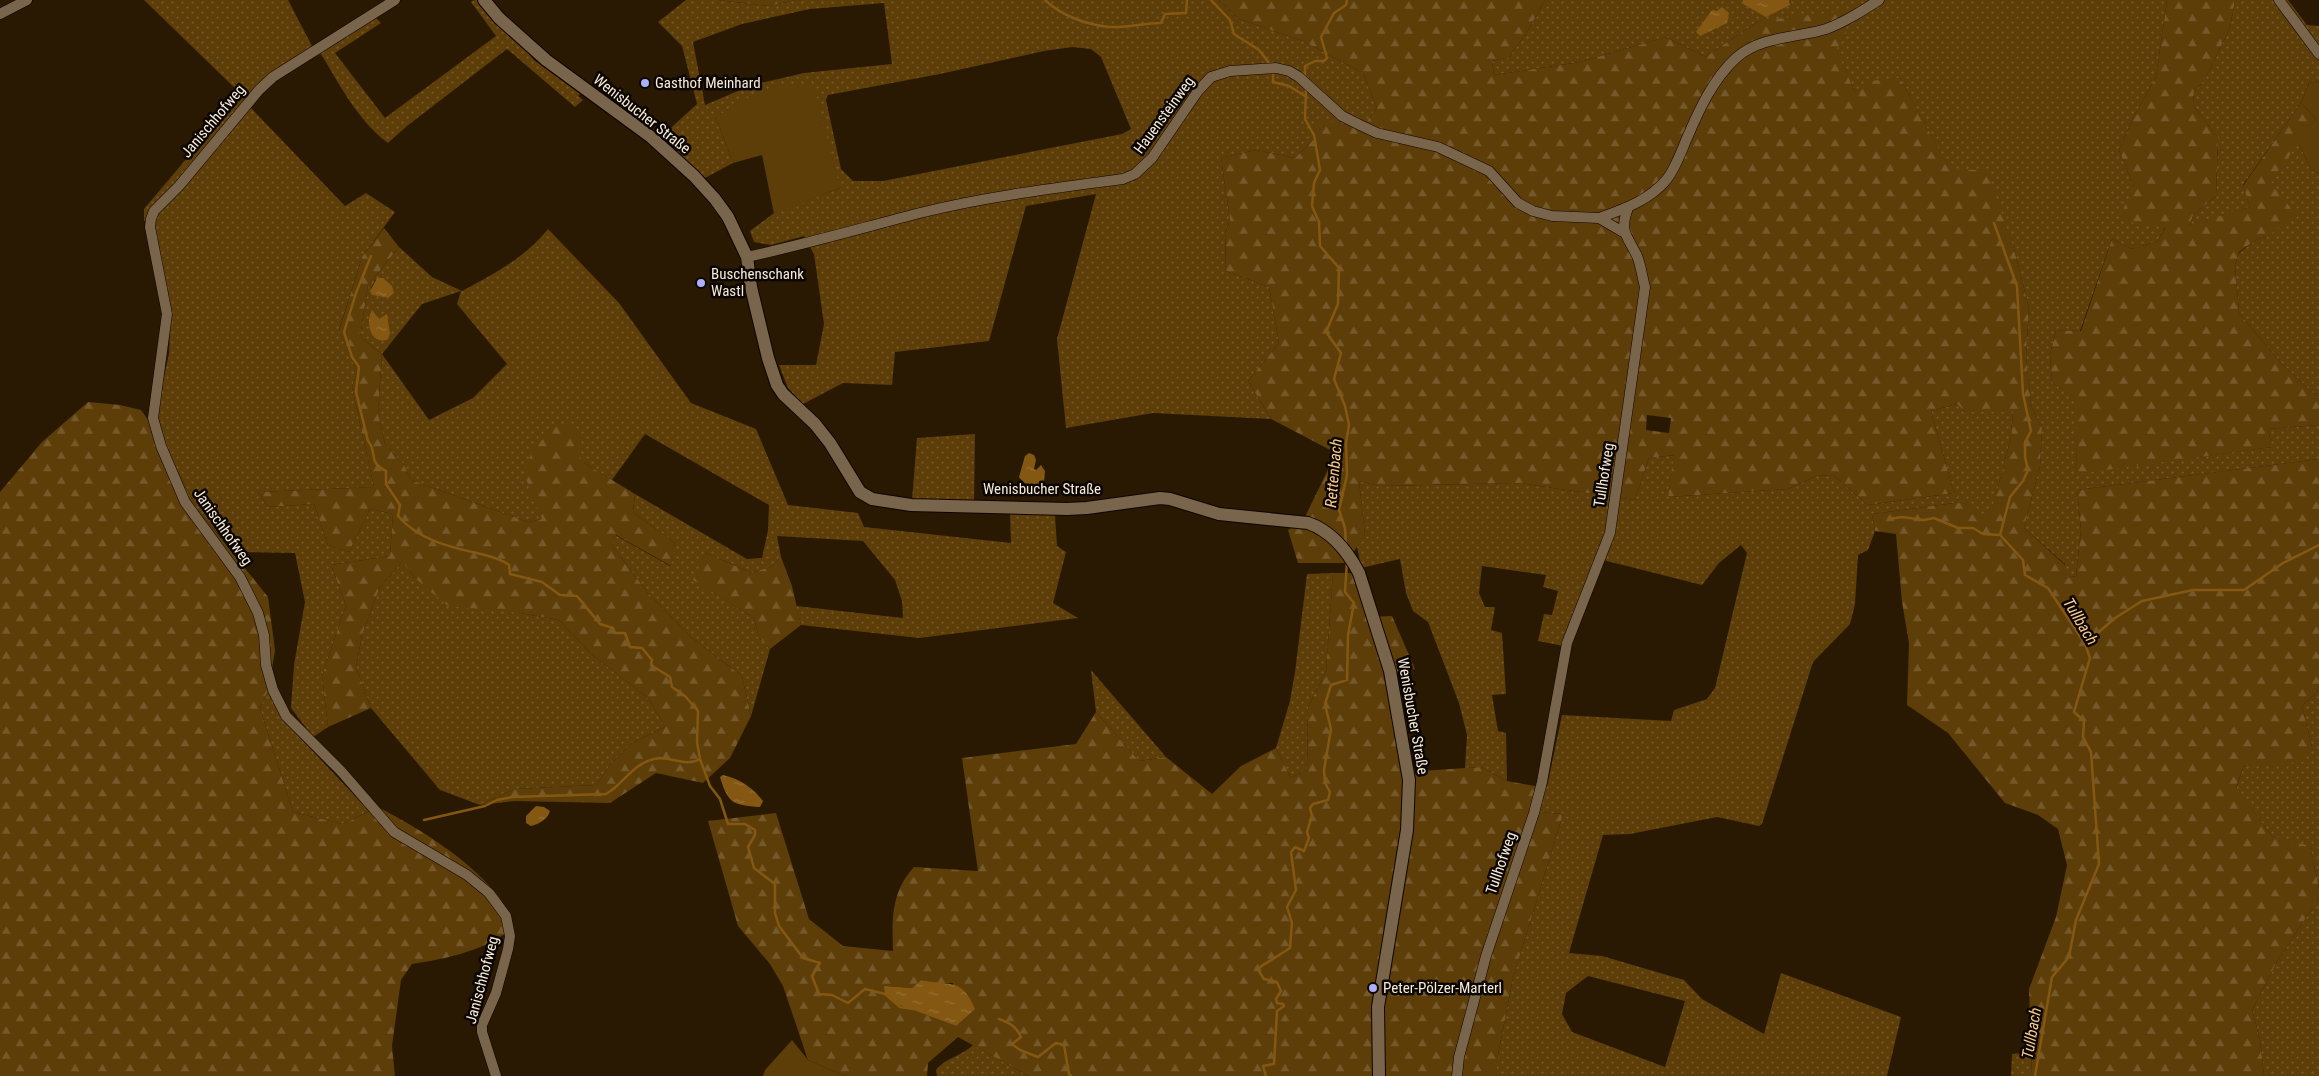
<svg xmlns="http://www.w3.org/2000/svg" width="2319" height="1076" viewBox="0 0 2319 1076" font-family="'Roboto Condensed',sans-serif">
	<style>
		.grass { fill: url(#grass-dots); fill-rule: evenodd }
		.forest { fill: url(#forest-firs); fill-rule: evenodd }
		.garden { fill: #5d3d08 }
		.water { fill: url(#water-ripples) }
		.lines { fill: none; stroke-linecap: round; stroke-linejoin: round }
		.stream { stroke: #845812; stroke-width: 2.5 }
		.minor-casing { stroke: #110400; stroke-width: 11 }
		.tertiary-casing { stroke: #110400; stroke-width: 14 }
		.minor { stroke: #79654b; stroke-width: 10 }
		.tertiary { stroke: #79654b; stroke-width: 12 }
		.poi-dot { fill: #adaffb; stroke: #0c0601; stroke-width: 2 }
		.labels { text-anchor: middle; stroke-width: 5; stroke-linejoin: round; paint-order: stroke }
		.poi-label { font-size: 15px; fill: #f6eadc; stroke: #0c0601; text-anchor: start }
		.street-label { font-size: 15px; fill: #f6eadc; stroke: #0c0601 }
		.water-label { font-size: 16px; font-style: italic; fill: #f8ca8e; stroke: #0c0601 }
	</style>
	<defs>
		<pattern id="grass-dots" width="8" height="8" patternUnits="userSpaceOnUse" patternTransform="scale(1.25)"><rect width="8" height="8" fill="#5d3d08"/><path d="M2 2h.1M6 6h.1" fill="none" stroke="#75592b" stroke-width="1.8" stroke-linecap="round"/></pattern>
		<pattern id="forest-firs" width="22" height="20" patternUnits="userSpaceOnUse" patternTransform="scale(1.25)"><rect width="22" height="20" fill="#5d3d08"/><path d="M5 1l3.5 6h-7zM16 11l3.5 6h-7z" fill="#75592b"/></pattern>
		<pattern id="water-ripples" width="26" height="14" patternUnits="userSpaceOnUse" patternTransform="scale(1.25)"><rect width="26" height="14" fill="#845812"/><path d="M2 4q2-2 4 0t4 0M15 11q2-2 4 0t4 0" fill="none" stroke="#967034"/></pattern>
	</defs>
	<rect width="100%" height="100%" fill="#291902"/>
	<!-- grass -->
	<path class="grass" d="M144 0H288L313 48 372 14 381 23 335 53 385 118 496 36 471 2 474 0H492L527 52 534 60 580 94 578 96 583 100 575 107 507 49 407 126 388 143C358 121 340 85 321 54L274 78 249 106 345 206 366 193 395 212 362 257 339 330 357 372 352 387 374 487 258 492 268 507 314 504 328 545 349 552 370 509 393 514 390 556 331 565 346 605 322 676 328 727 313 737 291 708 294 665 305 602 295 553 233 552 198 510 159 435 156 413 169 354 171 310 153 222 144 221V209L241 94Z
		M686 0H718L769 6 796 0H1219L1239 19 1303 41 1363 73 1377 108 1360 130 1315 138 1295 158 1256 150 1221 158 1230 220 1225 233 1226 271 1269 287 1279 343 1248 381 1271 419 1153 413 1066 428 1057 339 1096 194 1026 206 989 341 895 352 892 385 843 383 803 404 788 388 779 365H816L824 324 814 254 808 244 806 245 804 236 771 245 754 242 750 231 774 213 840 188 716 117 733 163 703 179 661 137 697 104 682 46 658 22ZM884 3 892 64 804 73 752 85 705 105 693 42 742 24 810 9ZM1072 47 1091 49 1101 57 1131 129 1122 134 883 181H853L841 169 826 100 828 95 940 74 1044 51Z
		M1545 0H1743V4L1790 5 1789 0H2167L2156 77 2133 118 2119 150 2134 187 2165 227 2158 241 2132 249 2112 239 2080 331 2056 330 2050 355 2052 382 2078 400 2076 473 2272 447 2268 429 2319 425V459L2077 490 2081 529 2076 576 2064 578 2065 564 2024 528 2040 466 2042 427 2031 406 2026 355 2029 308 2013 245 1949 169 1900 78 1855 92 1835 49 1846 35 1759 21 1705 57 1666 37 1580 62 1494 75 1492 61 1509 57 1526 34Z
		M2235 0H2288L2307 25 2319 26V81L2309 83 2301 103 2243 185 2250 207 2190 226 2193 215 2216 196 2218 138 2193 105 2194 92 2205 79 2230 28Z
		M2298 142 2311 169 2319 173V399L2281 363 2239 313 2235 265 2239 253 2257 239 2267 237 2270 181Z
		M548 229 619 303 691 403 756 429 788 505 858 513 864 527 1011 543 1010 513 1055 515 1057 546 1066 552 1053 603 1078 618 919 638 801 625 796 606 903 618 902 601 895 580 863 541 777 536 781 557 772 566 752 573 706 553 694 580 754 618 759 638 770 649 751 716 742 676 692 638 648 593 612 546 615 535 670 566 675 543 633 512 635 494 747 559 762 558 768 530 769 505 645 434 612 480 581 461 542 519 528 522 411 480 404 465 385 444 378 413 382 354 360 337 368 285 399 247 432 277 462 291C493 274 525 258 548 229ZM376 279 388 298 373 295 371 288ZM461 291 457 304 507 364 473 398 429 420 382 354 422 304Z
		M1957 404 1965 412H2013L2011 437 1990 519 1962 502 1872 514 1875 531 1868 550 1858 555 1855 604 1850 624 1813 662 1762 824 1759 826 1717 817 1630 834 1603 835 1569 953 1602 956 1684 980 1702 999 1764 1034 1781 973 1901 1017 1887 1076H1497V1060L1513 978 1563 814 1530 811 1535 786 1547 787 1562 715 1671 721 1674 710 1707 699 1715 688 1747 553 1741 545 1719 563 1702 585 1603 560 1569 647 1538 641 1544 614 1552 615 1558 591 1543 587 1546 575 1482 566 1479 593 1485 607H1495L1491 630 1502 633 1506 694 1492 695 1498 731 1506 733 1507 781 1481 767 1465 768 1467 735 1459 703 1428 622 1413 611 1406 593 1400 559 1361 568 1357 546 1365 535 1359 481 1379 486 1519 483 1635 500 1649 458 1675 455 1668 497 1788 489 1816 476 1833 475 1868 505 1954 493 1931 411ZM1588 976 1685 1001 1665 1067 1572 1032 1562 1014 1566 993Z
		M975 434 974 501 912 500 917 438Z
		M402 562 415 578 520 613 559 620 590 653 649 699 665 727 632 743 611 764 596 785 515 789 480 805 440 790 371 708 356 667 362 635 380 587Z
		M1333 573 1326 671 1308 707 1307 770 1291 778 1276 748 1290 701 1295 672 1307 574Z
		M1091 670 1166 757 1139 761 1096 712Z
		M2319 686V888L2310 847 2272 836 2236 789 2244 765 2312 747 2302 706 2317 692Z
		M269 688 286 723 369 811 343 824 293 812 260 708Z
		M2319 898V1076H2264L2260 1040 2252 1010 2278 960Z
		M973 1045 1029 1076H937L936 1070C945 1058 962 1056 973 1045Z
		M2031 1052 2032 1076H2011L2012 1054Z"/>
	<!-- forest -->
	<path class="forest" d="M718 0H796L769 6Z
		M1219 0H1545L1526 34 1509 57 1492 61 1494 75 1580 62 1666 37 1705 57 1759 21 1844 11 1846 35 1836 50 1855 92 1871 81 1900 78 1949 168 1987 171 2013 245 2029 308 2026 355 2031 406 2042 427 2040 466 2024 528 2065 565V578L2076 576 2081 529 2077 490 2319 459V686L2317 692 2302 706 2312 747 2304 762 2244 765 2236 788 2272 836 2310 846 2319 888V898L2278 960 2252 1010 2260 1040 2264 1076H2032L2029 989 2056 917 2067 865 2058 829 2038 815 2005 803 1948 733 1907 705 1909 643 1902 602 1896 534 1875 531 1872 514 1962 502 1990 518 2011 437 2013 412H1965L1957 404 1931 411 1954 493 1868 505 1833 475 1816 476 1788 489 1668 497 1674 455 1649 458 1635 500 1519 483 1379 486 1359 481 1365 535 1346 563H1298L1288 530 1304 519 1336 453 1271 419 1248 381 1279 343 1269 287 1226 271 1225 233 1230 220 1221 158 1256 150 1295 158 1315 138 1319 118 1360 130 1377 108 1363 73 1303 41 1239 19ZM1647 415 1671 418 1669 433 1646 430Z
		M2167 0H2235L2230 28 2205 79 2194 92 2193 105 2218 138 2216 196 2193 215 2190 225 2250 207 2243 186 2301 103 2316 119 2271 181 2295 214 2267 237 2257 239 2239 252 2235 265 2239 313 2281 363 2319 399V425L2268 429 2272 447 2076 474 2077 400 2052 382 2050 355 2056 330 2081 331 2112 239 2132 249 2158 241 2165 228 2118 220 2134 187 2119 150 2133 118 2156 77Z
		M384 228 399 247 368 285 360 337 382 354 378 413 385 444 404 465 411 480 528 522 542 519 524 474 533 448 559 424 578 429 581 461 635 494 633 512 675 543 671 566 616 535 612 546 648 593 692 638 742 676 751 716 730 758 703 783 656 773 610 803 515 801 480 805 515 789 596 785 611 764 632 743 665 727 649 699 590 653 559 620 520 613 448 606 415 578 402 562 380 587 362 635 356 667 371 708 328 727 322 676 346 605 331 565 390 556 393 514 370 509 349 552 328 545 314 504 268 507 258 492 374 487 352 387 357 372 339 331 362 257Z
		M88 402 120 405 141 410 159 435 198 510 268 597 275 650 269 688 260 708 293 812 343 824 378 807C420 829 464 856 496 893 504 902 508 916 513 927 489 950 445 959 412 964L401 980 392 1046 395 1076H0V492L42 442Z
		M706 553 752 573 772 566 781 557 792 586 801 625 770 649 759 638 754 618 693 580Z
		M1333 573H1352L1366 617 1392 616 1415 669 1384 675 1398 730 1405 772 1481 767 1507 781 1535 786 1531 811 1563 814 1513 978 1497 1060V1076H1029L958 1037 928 1063 927 1076H845L808 1060 783 986 770 964 738 926 708 821 776 813 809 919 843 946 893 951C892 919 891 892 914 867L978 871 962 758 1076 744 1096 712 1139 761 1166 757 1212 794 1241 766 1276 748 1291 778 1307 770 1308 707 1326 671ZM921 980 936 983H953L956 1026 897 1004 884 986 912 988Z"/>
	<!-- garden -->
	<path class="garden" d="M2319 81V173L2311 169 2298 142 2316 119 2301 103 2309 83Z
		M779 85H814L840 188 774 214 762 155 733 163 716 117 743 100Z
		M792 1040 808 1060 845 1076H763L765 1070Z"/>
	<!-- water -->
	<path class="water" d="M1743 0H1789L1790 5 1766 17 1743 4Z
		M1722 7 1729 13 1727 23 1700 36 1696 32 1712 10 1717 11Z
		M377 278H383L392 286 394 293 388 298 372 295 370 291Z
		M372 310 379 319 387 314 390 334 387 340C370 344 365 322 372 310Z
		M1029 453 1034 455 1036 460 1034 469 1036 470 1041 465 1045 471 1044 481C1034 488 1027 487 1019 477L1025 456Z
		M723 775C740 779 752 787 763 801L760 807C733 805 728 804 720 777Z
		M536 806 544 807 550 811C548 819 539 824 531 826L526 823V816Z
		M921 980C949 986 962 977 975 1009L956 1026 897 1004 885 994 884 986 912 988Z"/>
	<g class="lines">
		<!-- stream -->
		<path class="stream" d="M1045 0C1062 16 1087 25 1110 27 1127 28 1144 23 1161 23L1165 14 1186 13 1187 0
			M1211 0 1230 20 1234 34 1259 50 1269 63
			M1273 73V82L1289 86 1305 96
			M1305 78V66L1315 61H1324L1327 58 1321 37 1334 13 1346 5 1347 0
			M1306 88 1305 119 1314 135 1320 170 1314 183 1312 206 1319 222 1320 246 1339 268 1338 304 1326 332 1341 353 1334 379 1345 406 1349 425 1346 443 1347 475 1339 510 1345 528 1346 546
			M1994 223 2017 286 2023 394 2031 431 2025 442V457L2028 470 2023 481 2010 497 2000 535 2023 560 2025 575 2048 588 2085 644 2090 658 2074 712 2084 721 2083 737 2091 752 2099 864 2076 920 2069 957 2052 977 2035 1076
			M371 256 356 293 344 332 352 357 359 367 356 392 368 441C378 452 367 462 386 471V484L400 505 398 516C418 539 448 547 477 553 488 556 500 558 509 565L510 574 542 582 560 595 577 596 600 624 613 628 615 633H625L630 647 642 648 652 660 651 665 670 677 672 687 685 696 698 711 697 742 700 759 710 786 720 799 728 824H745L755 830V835L748 847 754 868 775 884V913L779 926 803 958 820 963 812 976 819 994 832 995 848 1003 865 989 885 994 900 1007 914 1009
			M1889 519 1902 517 1924 520 1934 518 1958 528H1973L1983 534 2000 535
			M2085 644 2115 618 2142 601 2193 590H2244L2283 563 2319 545
			M424 820 485 806 497 800 512 797 606 794C624 784 632 764 654 759 670 755 685 768 700 759
			M999 1019C1010 1023 1016 1026 1021 1037L1012 1044 1020 1050 1038 1057 1056 1043 1064 1045 1069 1074 1071 1076
			M1266 1076 1263 1066 1274 1064 1277 1011 1284 1006 1283 1004 1277 1003 1276 999 1281 991 1277 982 1264 979 1258 970 1260 967 1290 948 1292 923 1287 907 1296 890 1291 852 1295 847 1304 851 1309 838 1307 832 1312 816 1310 808 1313 804 1328 800 1330 792 1325 783 1324 770 1331 729 1325 704 1331 685 1347 680 1348 635 1354 603 1345 592 1347 561"/>
		<defs>
			<path id="minor" d="M395 0 273 77 259 90 179 186 154 211 151 219 150 227 167 314 153 418 161 446 185 502 240 577 258 613 264 635 266 665 273 690 286 716 341 771 394 832 467 875 489 893 506 916 510 936 508 949 496 993 482 1025V1032L496 1076
				M2279 0 2319 54
				M0 14 27 0
				M1599 218C1624 209 1650 200 1667 179 1676 167 1681 152 1687 138 1699 110 1713 79 1736 58 1760 36 1797 38 1826 29 1845 22 1862 11 1879 0
				M747 257C807 244 865 227 924 212 989 196 1056 188 1123 179L1135 174 1152 158 1198 91 1211 77 1230 71 1276 68 1289 71 1299 77 1342 116 1360 125 1377 133 1438 147 1489 171 1518 203 1533 211 1552 216 1599 218 1623 232
				M1457 1076 1459 1057 1486 956 1534 813 1542 782 1567 643 1610 533 1645 287C1642 277 1641 265 1637 256 1627 235 1619 232 1628 208"/>
			<path id="tertiary" d="M484 0 499 18 546 60 651 137 694 176 715 199 728 217 747 257 751 287 768 358 777 385 783 394 815 424 830 443 860 492 872 499 911 505 1067 509 1087 508 1160 498 1170 499 1219 514 1308 523C1331 531 1348 552 1359 573L1390 671 1409 780 1407 830 1378 1007 1379 1076"/>
		</defs>
		<!-- minor casing -->
		<use href="#minor" class="minor-casing"/>
		<!-- tertiary casing -->
		<use href="#tertiary" class="tertiary-casing"/>
		<!-- minor -->
		<use href="#minor" class="minor"/>
		<!-- tertiary -->
		<use href="#tertiary" class="tertiary"/>
	</g>
	<!-- markers -->
	<g class="poi-dot">
		<circle cx="645" cy="83" r="5"/>
		<circle cx="701" cy="283" r="5"/>
		<circle cx="1373" cy="988" r="5"/>
	</g>
	<g class="labels">
		<!-- poi labels -->
		<g class="poi-label">
			<text x="655" y="88">Gasthof Meinhard</text>
			<text x="711" y="279">Buschenschank<tspan x="711" dy="17">Wastl</tspan></text>
			<text x="1383" y="993">Peter-Pölzer-Marterl</text>
		</g>
		<!-- street labels -->
		<g class="street-label">
			<text transform="translate(642 114) rotate(38)" y="5">Wenisbucher Straße</text>
			<text transform="translate(1164 115) rotate(-54)" y="5">Hauensteinweg</text>
			<text transform="translate(213 121) rotate(-50)" y="5">Janischhofweg</text>
			<text transform="translate(1604 475) rotate(-81)" y="5">Tullhofweg</text>
			<text x="1042" y="494">Wenisbucher Straße</text>
			<text transform="translate(223 527) rotate(55)" y="5">Janischhofweg</text>
			<text transform="translate(1413 716) rotate(80)" y="5">Wenisbucher Straße</text>
			<text transform="translate(1501 863) rotate(-71)" y="5">Tullhofweg</text>
			<text transform="translate(482 980) rotate(-75)" y="5">Janischhofweg</text>
		</g>
		<!-- water labels -->
		<g class="water-label">
			<text transform="translate(1333 473) rotate(-85)" y="6">Rettenbach</text>
			<text transform="translate(2081 621) rotate(59)" y="6">Tullbach</text>
			<text transform="translate(2031 1033) rotate(-80)" y="6">Tullbach</text>
		</g>
	</g>
</svg>
